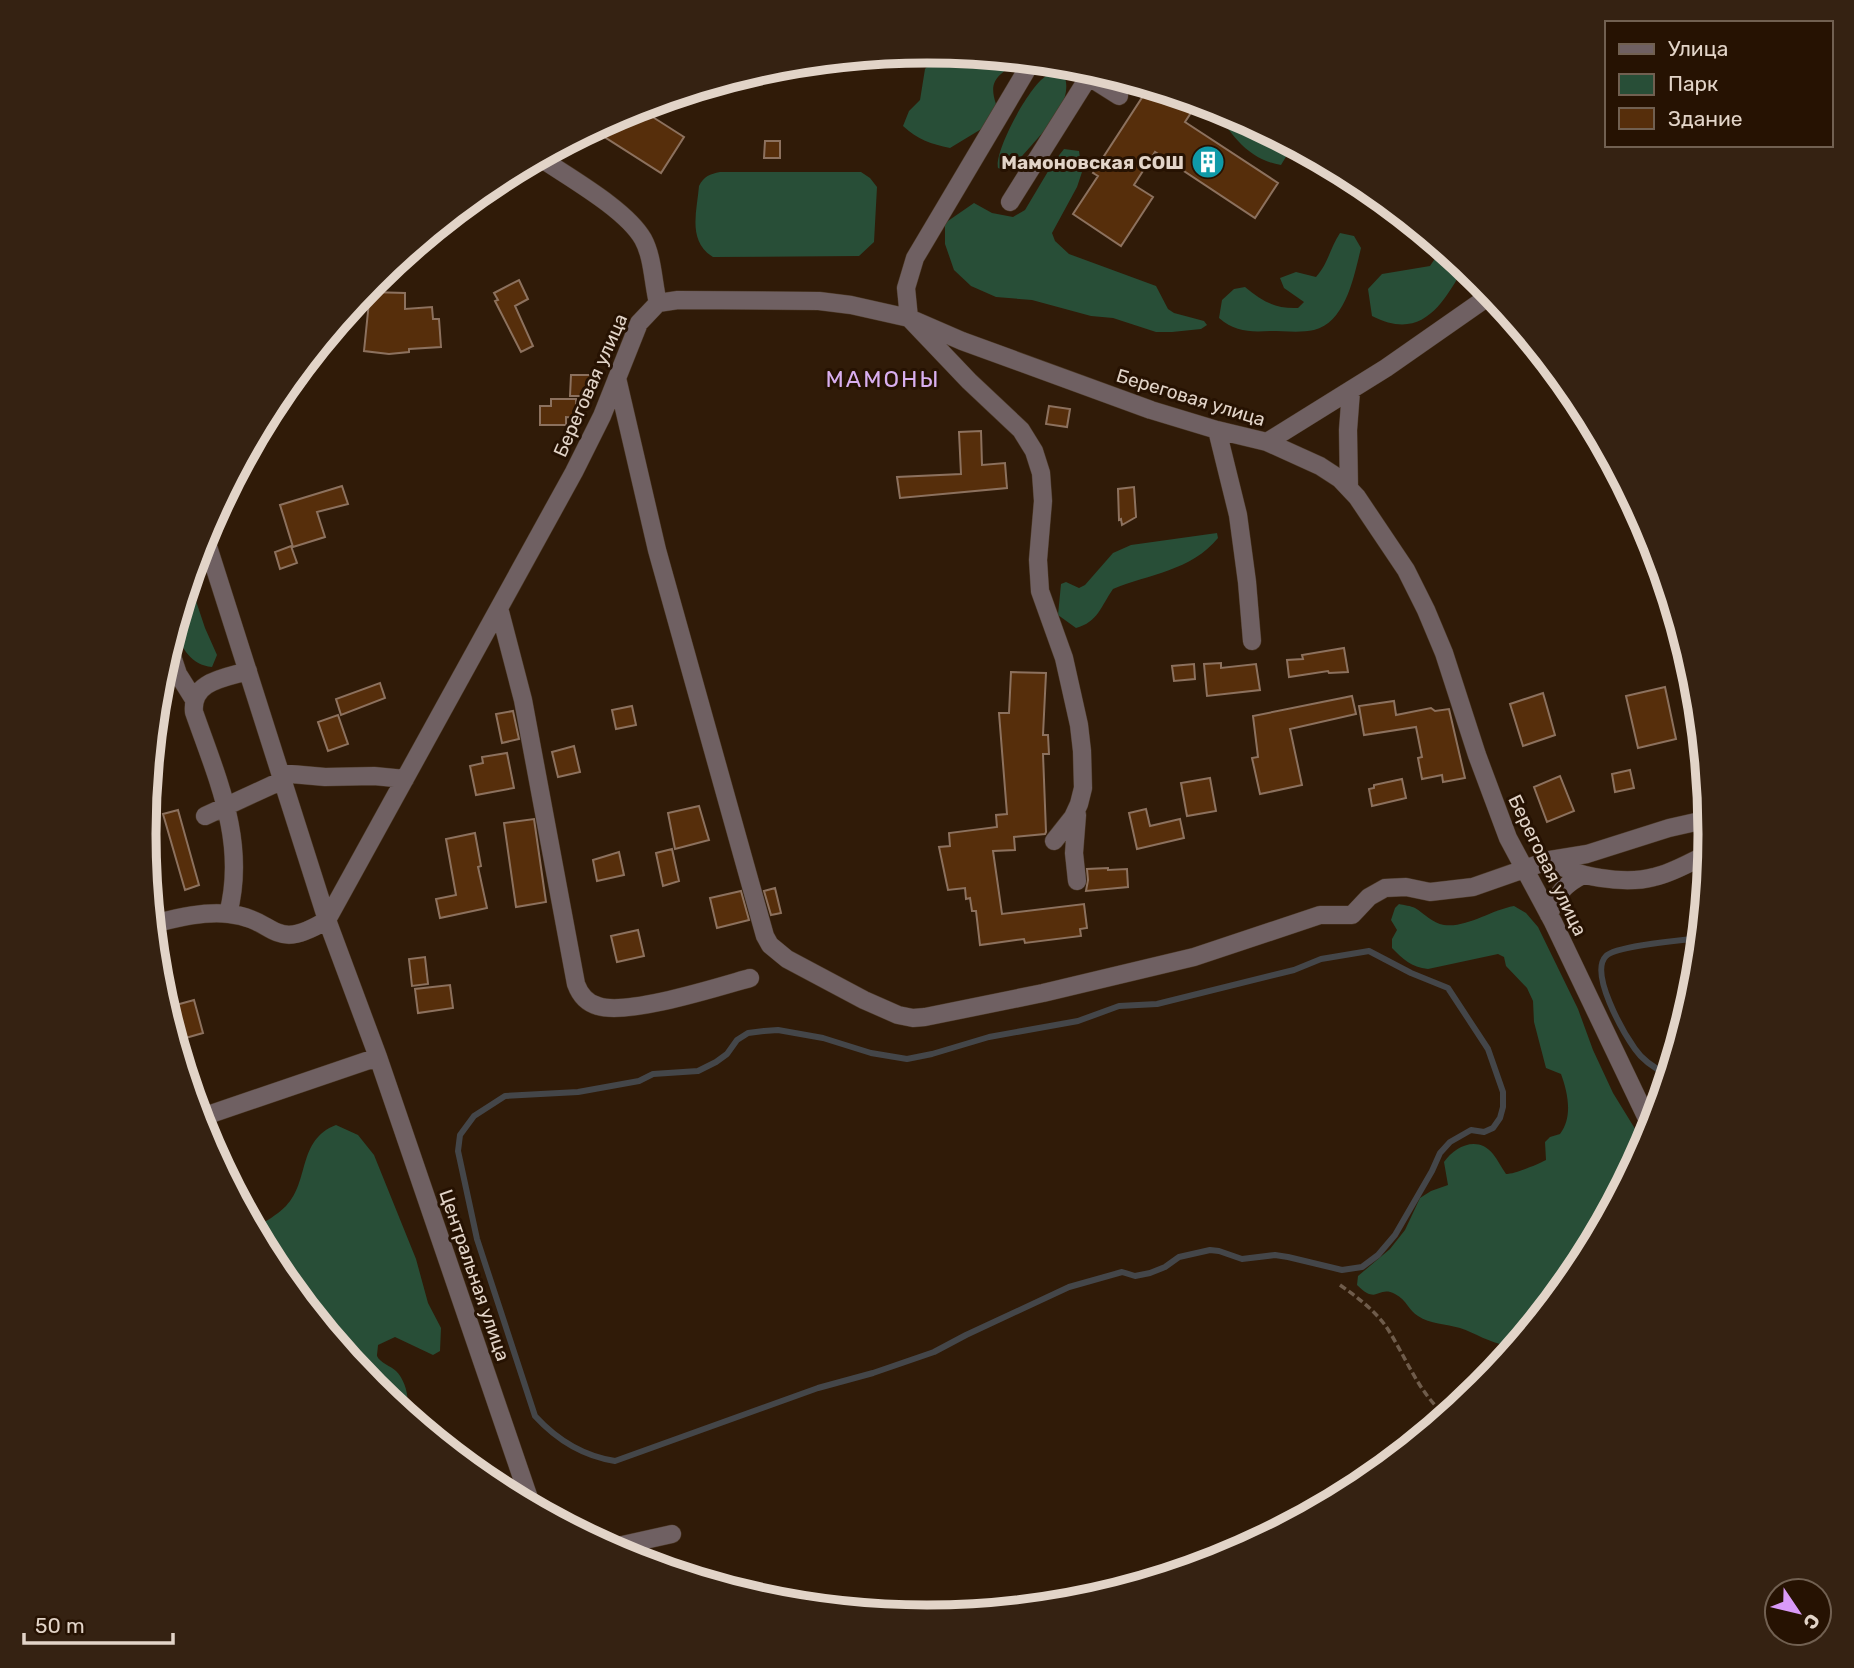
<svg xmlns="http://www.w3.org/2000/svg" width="1854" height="1668" viewBox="0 0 1854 1668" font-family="Rubik,sans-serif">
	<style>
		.green { fill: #284e37 }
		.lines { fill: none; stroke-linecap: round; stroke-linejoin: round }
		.stream { stroke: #444649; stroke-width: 6 }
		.building { fill: #562e0b; stroke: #8c715e; stroke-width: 2 }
		.minor-casing { stroke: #4c3927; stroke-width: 19 }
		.path { stroke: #6f5c4b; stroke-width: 3.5; stroke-dasharray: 7 3.5; stroke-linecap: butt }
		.minor { stroke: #6f6062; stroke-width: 18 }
		.labels { text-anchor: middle; stroke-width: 6; stroke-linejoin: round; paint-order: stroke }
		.poi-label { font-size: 19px; font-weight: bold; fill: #e2d4c8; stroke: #261202; text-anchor: end }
		.street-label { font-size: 19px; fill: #e2d4c8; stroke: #261202 }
		.quarter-label { font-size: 23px; letter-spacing: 2px; fill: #d9aff0; stroke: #261202 }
		.rim { fill: none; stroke: #e2d4c8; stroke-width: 9 }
	</style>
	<rect width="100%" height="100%" fill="#301b08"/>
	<!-- green -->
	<path class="green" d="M940 52 1019 60C1001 75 987 78 996 104L983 128 950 148C931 144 918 140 903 126L909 111 920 100 925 69Z
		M1048 75H1064C1077 106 1032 141 1015 165L1006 171 998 168C994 151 1031 82 1048 75Z
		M1215 107 1227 111 1289 144 1290 150 1281 165C1249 160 1229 134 1215 107Z
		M1064 149 1079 151 1082 172 1077 187 1052 233 1055 241 1069 254 1156 286 1168 309 1174 313 1204 321 1207 325 1201 329 1172 332H1156L1113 318 1091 316 1032 300 996 297 971 286 954 270 945 244V223L974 203 992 213 1013 217 1025 210 1053 163Z
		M720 172H861L870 178 877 187 874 242 859 256 713 257C687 241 697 211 699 186 704 176 710 174 720 172Z
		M1340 233 1354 236 1361 248C1354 276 1346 322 1314 330 1301 333 1284 331 1270 331 1250 332 1235 332 1219 318L1222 300 1234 289 1245 287C1262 301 1275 309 1298 308L1304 302 1284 288 1280 278 1296 272 1316 277C1328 264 1330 248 1340 233Z
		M1442 248 1464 267C1442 306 1421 341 1372 316L1368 289 1382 274 1430 266Z
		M1217 533 1218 538C1191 571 1149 574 1113 589 1101 606 1098 622 1076 628L1058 615 1061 584 1066 582 1079 588 1085 585 1113 553 1131 545Z
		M189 580 205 628 217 655 212 667C191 665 182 648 174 630Z
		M1399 904C1404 905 1411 906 1415 908 1425 914 1432 923 1444 925 1467 928 1491 910 1514 906L1526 913 1538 927 1578 1009 1593 1050 1613 1093 1645 1145 1578 1269 1517 1344C1515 1344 1507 1345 1506 1345 1490 1343 1475 1333 1460 1328 1446 1324 1430 1324 1418 1316 1409 1311 1407 1300 1395 1294 1377 1285 1378 1306 1357 1285L1358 1276 1390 1249 1405 1230 1420 1198 1431 1191 1448 1185 1444 1162C1455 1146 1478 1135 1493 1154 1498 1160 1501 1167 1506 1174 1515 1174 1536 1165 1546 1160L1545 1142 1550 1137 1560 1134C1573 1117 1568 1093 1561 1074L1546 1068 1534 1022 1533 1001 1527 988 1506 966 1504 957 1498 954 1428 969C1411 967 1403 959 1392 948V939L1397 930 1391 920 1395 908Z
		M336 1125 358 1135 374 1155 416 1259 428 1303 441 1328 440 1351 433 1355 395 1337 378 1345C378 1347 377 1354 377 1356 380 1363 391 1366 396 1371 406 1381 411 1401 405 1414L373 1388 276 1269 254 1228C265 1222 277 1215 286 1206 310 1181 297 1140 336 1125Z"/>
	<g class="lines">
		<!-- stream -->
		<path class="stream" d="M1369 951 1411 973 1448 988 1488 1049 1503 1092V1107L1500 1118 1493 1128 1484 1132 1471 1130 1450 1142 1440 1153 1432 1171 1395 1235 1378 1255 1362 1267 1342 1270 1288 1257 1275 1255 1242 1259 1219 1251 1210 1250 1179 1257 1165 1267 1150 1273 1135 1276 1122 1272 1069 1287 966 1335 934 1352 873 1373 818 1388 615 1461C583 1456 557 1440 535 1416L477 1239 458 1151 460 1135 474 1116 505 1096 578 1092 639 1081 653 1074 698 1071 716 1062 727 1054 737 1040 748 1033 764 1031 778 1030 823 1038 871 1053 907 1059 932 1054 989 1037 1078 1021 1119 1006 1157 1004 1294 970 1321 959Z
			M1668 1075C1656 1069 1643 1061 1635 1049 1623 1032 1589 973 1606 956 1615 946 1683 940 1700 938"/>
	</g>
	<!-- building -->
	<path class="building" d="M1158 89 1198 102 1185 122 1278 183 1255 218 1155 152 1134 185 1153 197 1121 246 1073 214 1098 176 1093 173 1147 90 1154 95Z
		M637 107 684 137 661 173 592 129Z
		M765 141H780V158H764Z
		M519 280 528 299 515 306 533 346 521 352 495 301 498 300 494 293Z
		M370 292 405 293V309L432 307 433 319H439L441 347 409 349V352L389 354 364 351Z
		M571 375H593V396H570Z
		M551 399H576L577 418 566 417V425H540V406H551Z
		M1049 406 1070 409 1067 427 1046 424Z
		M981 431 982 465 1005 463 1007 488 900 498 897 477 961 474 959 432Z
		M342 486 348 504 317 512 325 537 293 547 280 505Z
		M1134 487 1136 517 1122 525 1121 519 1119 520 1118 489Z
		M291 546 297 563 280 569 275 552Z
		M1344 648 1348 672 1329 673 1328 671 1289 677 1287 660 1303 659 1302 655Z
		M1221 663V668L1256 664 1260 690 1207 696 1204 664Z
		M1194 664 1195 679 1174 681 1172 666Z
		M1011 672 1046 673 1043 735H1048L1049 754H1043L1046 832 1045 834 1014 837 1015 850 993 851 1002 914 1084 904 1087 928 1080 929 1081 936 1025 943 1024 939 980 945 976 911H972L970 898 966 899 965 888 948 890 939 847 950 846 949 833 997 827 996 815 1007 814 999 713H1009Z
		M380 683 385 698 341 715 336 699Z
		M1665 687 1676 739 1638 748 1626 696Z
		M1543 693 1555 735 1523 746 1510 704Z
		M1352 696 1356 714 1290 729 1302 785 1260 794 1252 758 1258 757 1253 716Z
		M1394 701 1396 715 1431 708 1435 711 1449 709 1465 778 1443 782 1442 775 1422 779 1418 758 1422 757 1416 727 1364 735 1359 706Z
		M632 706 636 725 616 729 612 710Z
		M513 711 519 739 502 743 496 714Z
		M338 715 348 744 328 751 318 722Z
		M574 746 580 772 558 777 552 752Z
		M507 753 514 788 476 795 470 766 483 763 482 757Z
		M1630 770 1634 788 1615 792 1612 774Z
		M1560 776 1574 811 1547 822 1534 787Z
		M1210 778 1216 811 1187 816 1181 783Z
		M1402 779 1406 798 1372 806 1369 789 1374 788V785Z
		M699 806 709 840 675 849 668 813Z
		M1146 809 1150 826 1180 819 1184 838 1137 849 1129 813Z
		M178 810 199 885 185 890 163 814Z
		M534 819 546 902 516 907 504 823Z
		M475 833 481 866 478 867 487 908 440 918 436 899 456 895 446 839Z
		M672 849 679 881 663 886 656 853Z
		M619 852 624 875 597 881 593 860Z
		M1108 868V870L1127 869 1128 887 1086 891 1088 880 1087 869Z
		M775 888 781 913 771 915 764 891Z
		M741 891 749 920 717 928 710 898Z
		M638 930 644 956 617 962 611 936Z
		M425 957 428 984 412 986 409 959Z
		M450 985 453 1008 418 1013 415 989Z
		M194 1000 203 1033 175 1041 165 1008Z"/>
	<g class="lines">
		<defs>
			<path id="minor" d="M1032 61 915 258 906 288 909 318 969 381 1021 430 1034 451 1041 473 1043 501 1038 560 1040 591 1064 658 1079 725 1082 751 1083 788 1079 804 1073 817 1054 841
				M1070 65 1119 96
				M539 157C568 177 626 209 643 239 653 257 653 283 658 303
				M1010 202 1093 70
				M617 378 657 550 765 936 770 945 787 959 864 1000 898 1015 913 1018 925 1017 1043 993 1194 957 1320 915H1352L1369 897 1385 888 1406 887 1430 892 1473 887 1550 860 1587 854 1669 828 1709 819
				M1217 430 1238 515 1247 582 1252 641
				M1267 442 1386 368 1492 294
				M1349 488 1348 430 1351 391
				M204 534 327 920 378 1057 532 1507
				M499 608 523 700 576 984C580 995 587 1003 598 1006 627 1016 718 987 750 978
				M169 647 178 674 193 698
				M280 773 325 777 374 776 405 779
				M205 816 283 780
				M1550 860C1574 877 1625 885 1654 877 1673 873 1690 862 1708 854
				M1077 881 1074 853 1077 815
				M228 914C247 842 217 778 194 712 191 681 225 678 248 671
				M1549 915C1556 895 1564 884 1583 875
				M153 924C177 918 204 911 229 914 278 919 271 954 327 920L574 472 602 416 639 323 658 303 678 300 819 301 851 305 909 318 962 341 1151 410 1217 430 1267 442 1320 466 1340 479 1357 497 1406 570 1426 610 1444 653 1477 755 1508 838 1553 922 1652 1129
				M199 1118 378 1057
				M609 1548 672 1534"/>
		</defs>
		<!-- minor casing -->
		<use href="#minor" class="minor-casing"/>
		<!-- path -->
		<path class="path" d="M1340 1285C1357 1297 1373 1309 1385 1325 1405 1354 1418 1394 1447 1416"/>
		<!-- minor -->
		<use href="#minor" class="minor"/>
	</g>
	<!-- icons -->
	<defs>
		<symbol id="building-disc" viewBox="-11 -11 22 22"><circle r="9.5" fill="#0f9aa8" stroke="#261202"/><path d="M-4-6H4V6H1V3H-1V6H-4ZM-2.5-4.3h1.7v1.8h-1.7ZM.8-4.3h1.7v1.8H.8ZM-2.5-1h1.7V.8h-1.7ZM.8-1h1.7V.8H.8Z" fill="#fff"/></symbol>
	</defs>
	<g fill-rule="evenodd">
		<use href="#building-disc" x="1189" y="143" width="38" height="38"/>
	</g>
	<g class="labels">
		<!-- poi labels -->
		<g class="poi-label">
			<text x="1184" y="169">Мамоновская СОШ</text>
		</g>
		<!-- street labels -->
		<g class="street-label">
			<text transform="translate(590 385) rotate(-66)" y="7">Береговая улица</text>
			<text transform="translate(1191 397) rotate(17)" y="7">Береговая улица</text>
			<text transform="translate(1548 865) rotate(64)" y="7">Береговая улица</text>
			<text transform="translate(475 1275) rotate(71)" y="7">Центральная улица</text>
		</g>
		<!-- quarter labels -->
		<g class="quarter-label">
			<text x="883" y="387">МАМОНЫ</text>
		</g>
	</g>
	<!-- crop -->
	<path d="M0 0H1854V1668H0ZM156 834a771 771 0 1 1 1542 0a771 771 0 1 1-1542 0Z" fill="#352212" fill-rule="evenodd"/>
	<path class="rim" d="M156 834a771 771 0 1 1 1542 0a771 771 0 1 1-1542 0Z"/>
	<!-- legend -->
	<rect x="1605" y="21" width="228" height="126" fill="#261202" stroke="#716051" stroke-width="2"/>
	<rect x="1619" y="44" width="35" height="10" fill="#6f6062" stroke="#716051" stroke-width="2"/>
	<text x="1668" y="56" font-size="21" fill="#e2d4c8">Улица</text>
	<rect x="1619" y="74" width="35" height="21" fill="#284e37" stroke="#716051" stroke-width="2"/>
	<text x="1668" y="91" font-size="21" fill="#e2d4c8">Парк</text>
	<rect x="1619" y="108" width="35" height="21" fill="#562e0b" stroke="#716051" stroke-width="2"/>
	<text x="1668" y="126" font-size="21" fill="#e2d4c8">Здание</text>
	<!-- north arrow -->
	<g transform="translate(1798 1612) rotate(125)"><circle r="33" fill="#261202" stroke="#716051" stroke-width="2"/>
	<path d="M0-5L12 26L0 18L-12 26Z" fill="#d99af8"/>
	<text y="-10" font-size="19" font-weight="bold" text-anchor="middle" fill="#e2d4c8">С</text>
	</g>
	<!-- scale -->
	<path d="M24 1633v10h149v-10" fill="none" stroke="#e2d4c8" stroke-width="3.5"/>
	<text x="35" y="1633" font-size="21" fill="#e2d4c8" stroke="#261202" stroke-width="5" paint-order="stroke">50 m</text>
</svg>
